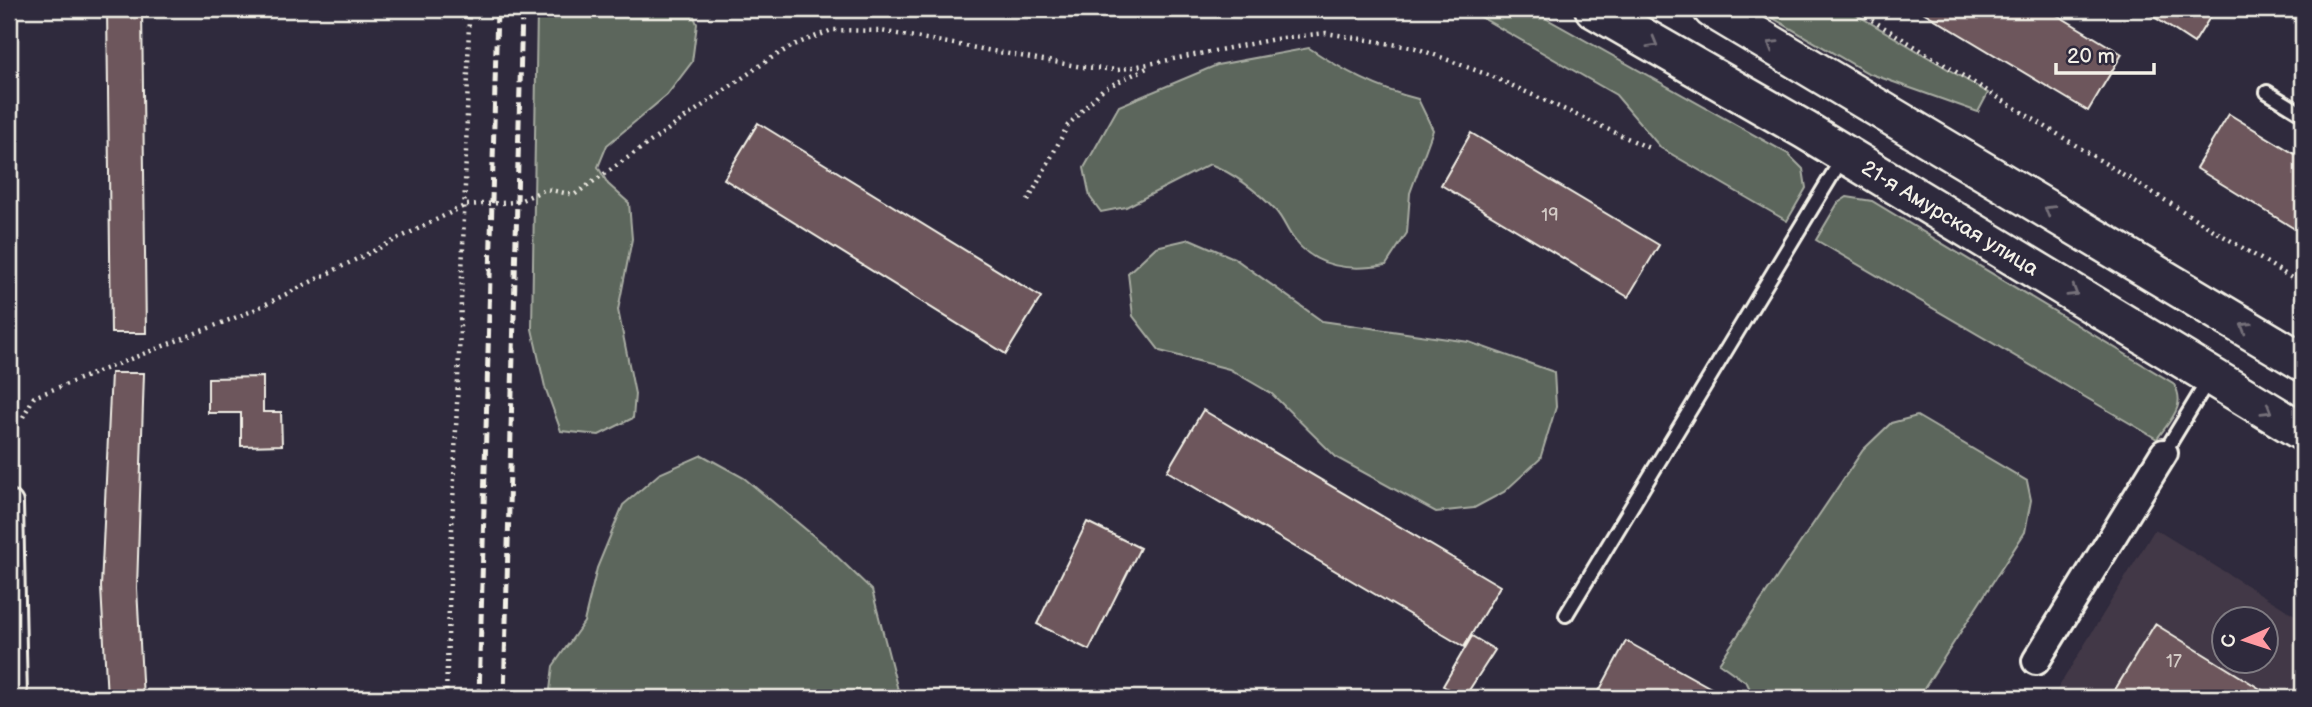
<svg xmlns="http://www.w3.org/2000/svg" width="2312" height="707" viewBox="0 0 2312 707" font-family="'Balsamiq Sans',sans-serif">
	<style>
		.built { fill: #423846; fill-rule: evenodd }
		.green { fill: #5b665b; stroke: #a8aca2; stroke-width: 2 }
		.building { fill: #6d575b; stroke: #f4f1e8; stroke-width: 2 }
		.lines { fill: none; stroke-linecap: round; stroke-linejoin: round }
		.service-casing { stroke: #f4f1e8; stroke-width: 18 }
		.minor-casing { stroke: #f4f1e8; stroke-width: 32 }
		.secondary-casing { stroke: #f4f1e8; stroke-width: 42 }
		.path { stroke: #f4f1e8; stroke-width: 4.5; stroke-dasharray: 2 5; stroke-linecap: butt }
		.service { stroke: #2f2a3d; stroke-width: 12 }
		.minor { stroke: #2f2a3d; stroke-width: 26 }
		.secondary { stroke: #2f2a3d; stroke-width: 37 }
		.rail { stroke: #f4f1e8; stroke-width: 5; stroke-dasharray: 10 5; stroke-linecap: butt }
		.oneway { stroke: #747079 }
		.labels { text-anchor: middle; stroke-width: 5; stroke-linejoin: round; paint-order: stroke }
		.number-label { font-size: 18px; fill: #d2cac5 }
		.street-label { font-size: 21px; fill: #f4f1e8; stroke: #2f2a3d }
	</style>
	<rect width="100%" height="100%" fill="#2f2a3d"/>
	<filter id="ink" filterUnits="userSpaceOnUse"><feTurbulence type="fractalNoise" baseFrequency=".0143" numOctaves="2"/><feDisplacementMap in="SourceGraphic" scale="14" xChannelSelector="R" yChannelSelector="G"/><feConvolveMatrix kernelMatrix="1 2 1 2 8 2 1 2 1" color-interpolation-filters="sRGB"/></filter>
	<g filter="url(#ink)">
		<!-- built -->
		<path class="built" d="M2155 529 2303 620V698H2052ZM2224 620H2266V662H2224Z"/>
		<!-- green -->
		<path class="green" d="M537 9H691L697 24 692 62 667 95 607 145 598 167 608 184 629 203 632 239 618 310 635 394 633 418 599 435 561 431 545 387 532 329Z
			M1467 9H1529L1788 154 1803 169 1806 188 1787 221 1661 148 1616 95Z
			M1757 9H1847L1988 93 1978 112 1868 73Z
			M1309 48C1344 71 1377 89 1418 99L1433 130 1410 193 1407 233 1386 265C1351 271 1316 269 1293 238 1287 230 1283 219 1276 211 1257 191 1235 174 1210 164L1126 207 1101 212 1090 197 1084 168 1119 106 1217 65Z
			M1847 197 1872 201 2173 383C2188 405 2170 420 2157 439L1816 240 1838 203Z
			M1190 239 1234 258 1322 321 1469 342 1554 372 1556 407 1540 459 1504 492 1474 508 1436 512 1337 458 1272 394 1229 369 1160 351 1133 316 1128 273 1156 247Z
			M1917 416 2027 481 2031 500 2025 532 1918 698H1754L1747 683 1719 663 1863 450 1891 423Z
			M702 455 744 478 827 547 872 590 900 698H549L553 666 584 622 597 568 623 505 659 474Z"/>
		<!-- building -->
		<path class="building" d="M107 9H142L146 333H111Z
			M1918 9H2047L2122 54 2088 111Z
			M2142 9H2215L2194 43Z
			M2229 114 2303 159V234L2196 168Z
			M758 123 1041 297 1006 354 724 179Z
			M1471 133 1659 245 1628 297 1441 185Z
			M111 373H144L137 588 143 698H107L101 587Z
			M263 377V412H281L282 445 241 446V413H208V378Z
			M1203 410 1500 586 1464 647 1167 471Z
			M1087 522 1140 548 1089 650 1037 624Z
			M2155 624 2275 698H2110Z
			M1472 636 1495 650 1464 698 1443 686Z
			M1626 641 1729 698H1602L1597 695Z"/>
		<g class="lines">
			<defs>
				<path id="service" d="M2267 92 2303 114
					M2164 453 2209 379
					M1566 615 1843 157"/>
				<path id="minor" d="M9 504 13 698
					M2036 661 2164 453"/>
				<g id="secondary">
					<path id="s1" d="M1594 9 1805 130 2303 432"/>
					<path d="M1712 9 2303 362"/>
				</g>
			</defs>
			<!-- service casing -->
			<use href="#service" class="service-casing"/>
			<!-- minor casing -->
			<use href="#minor" class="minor-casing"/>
			<!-- secondary casing -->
			<use href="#secondary" class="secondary-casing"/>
			<!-- path -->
			<path class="path" d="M1854 9 2303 285
				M1028 201 1068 125 1103 89 1149 67
				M23 417 34 397 252 311 466 205 517 202 546 189 574 195 768 60 794 45 832 30 881 31 1082 67 1118 70 1275 39 1326 33 1416 48 1491 76 1649 148
				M446 698C453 468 466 239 469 9"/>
			<!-- service -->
			<use href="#service" class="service"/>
			<!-- minor -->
			<use href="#minor" class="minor"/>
			<!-- secondary -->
			<use href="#secondary" class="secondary"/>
			<!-- rail -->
			<path class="rail" d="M479 698 497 9
				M504 698 522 9"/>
		</g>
		<!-- one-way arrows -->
		<defs><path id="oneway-chevron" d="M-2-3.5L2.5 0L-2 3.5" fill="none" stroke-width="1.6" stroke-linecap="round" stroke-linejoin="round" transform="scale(1.75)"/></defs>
		<g class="oneway">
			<use href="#oneway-chevron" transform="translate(1653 43) rotate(30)"/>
			<use href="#oneway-chevron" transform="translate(1772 45) rotate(-149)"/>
			<use href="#oneway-chevron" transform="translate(2049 210) rotate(-149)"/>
			<use href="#oneway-chevron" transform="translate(2073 292) rotate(31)"/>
			<use href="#oneway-chevron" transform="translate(2245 327) rotate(-149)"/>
			<use href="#oneway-chevron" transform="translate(2267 410) rotate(31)"/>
		</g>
	</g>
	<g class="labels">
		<!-- number labels -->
		<g class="number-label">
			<text x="1550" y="221">19</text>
			<text x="2174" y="667">17</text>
		</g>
		<!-- street labels -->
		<g class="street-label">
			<text dy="7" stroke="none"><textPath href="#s1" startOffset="413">21-я Амурская улица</textPath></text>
		</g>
	</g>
	<!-- margin -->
	<rect width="2312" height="707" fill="none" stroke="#2f2a3d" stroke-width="35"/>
	<rect x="18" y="18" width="2277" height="672" fill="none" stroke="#f4f1e8" stroke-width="2.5" filter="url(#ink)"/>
	<!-- north arrow -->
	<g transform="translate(2245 640) rotate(267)"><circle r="33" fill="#2f2a3d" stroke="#7e7a81" stroke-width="2"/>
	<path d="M0-5L12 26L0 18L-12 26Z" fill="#ff9aa2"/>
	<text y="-10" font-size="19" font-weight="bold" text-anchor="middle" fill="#f4f1e8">С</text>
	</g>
	<!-- scale -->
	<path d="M2056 63v10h98v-10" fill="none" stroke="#f4f1e8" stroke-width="3.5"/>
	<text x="2067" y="63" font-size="21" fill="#f4f1e8" stroke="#2f2a3d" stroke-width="5" paint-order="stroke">20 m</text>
</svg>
